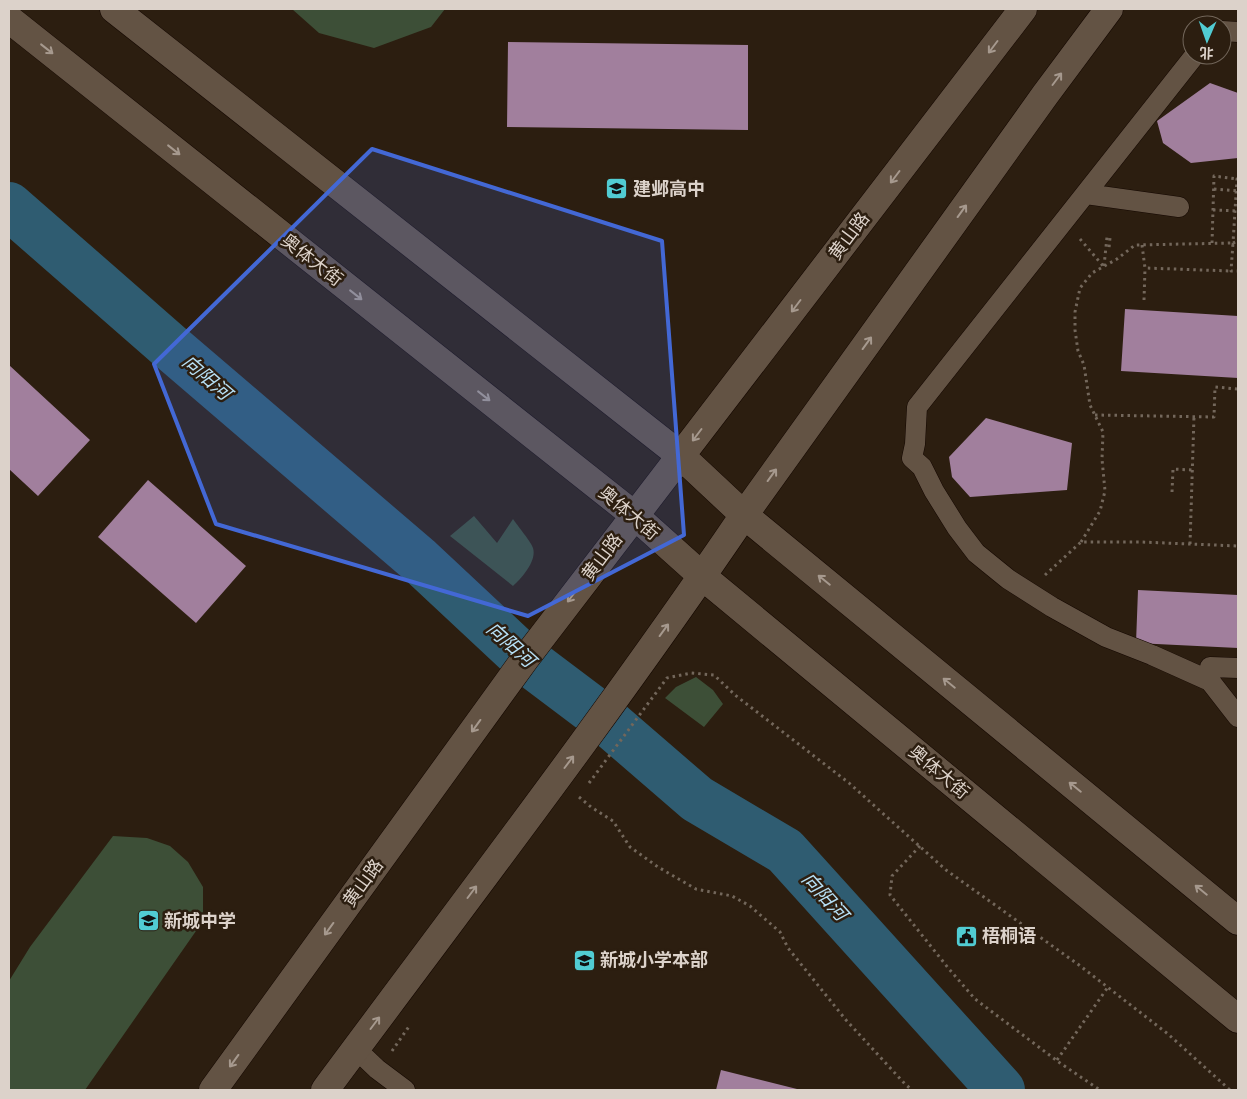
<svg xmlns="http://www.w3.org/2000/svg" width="1247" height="1099" viewBox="0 0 1247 1099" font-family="Mulish,'Noto Sans SC',sans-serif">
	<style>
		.green { fill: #3d4f37 }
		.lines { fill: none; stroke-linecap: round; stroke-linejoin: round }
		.river { stroke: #2f5c71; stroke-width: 48 }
		.building { fill: #a17f9d }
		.street-casing { stroke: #140700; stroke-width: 21 }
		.secondary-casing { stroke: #140700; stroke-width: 29 }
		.path { stroke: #73675b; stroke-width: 3; stroke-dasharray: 2.5 4; stroke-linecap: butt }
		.street { stroke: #635344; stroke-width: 20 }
		.secondary { stroke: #635344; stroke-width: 28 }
		.oneway { stroke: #a6998e }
		.marked { fill: #4368d5; fill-opacity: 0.2; stroke: #4368d5; stroke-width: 4; stroke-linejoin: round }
		.labels { text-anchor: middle; stroke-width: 5; stroke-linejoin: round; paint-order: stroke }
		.poi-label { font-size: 18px; font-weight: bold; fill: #dcd2ca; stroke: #2c1e10; text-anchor: start }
		.street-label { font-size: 18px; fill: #dcd2ca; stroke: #2c1e10 }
		.water-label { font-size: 19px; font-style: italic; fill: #b7e1f7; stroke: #2c1e10 }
	</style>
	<rect width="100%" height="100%" fill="#2c1e10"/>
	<!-- green -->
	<path class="green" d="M292 9H445L431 27 374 48 319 33Z
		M474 516 497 543 513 519C517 525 532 543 533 548 537 561 522 578 513 586L450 536Z
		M696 677 713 690 723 704 704 727 665 698 676 687Z
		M113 836 147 838 170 846 188 862 203 887V921L85 1090H9V981L30 947Z"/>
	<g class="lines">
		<!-- river -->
		<path class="river" d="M9 206 168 345 419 560 525 659 602 717 697 799 785 851 1001 1090"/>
	</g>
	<!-- building -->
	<path class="building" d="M508 42 748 45V130L507 127Z
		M1210 83 1238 93V158L1191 163 1163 143 1157 121Z
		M1125 309 1238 316V378L1121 371Z
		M9 365 90 440 38 496 9 469Z
		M986 418 1072 443 1067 490 970 497 952 477 949 457Z
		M148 480 246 566 196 623 98 537Z
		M1138 590 1238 595V648L1136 643Z
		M721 1070 801 1090H716Z"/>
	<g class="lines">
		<defs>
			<path id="street" d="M1222 31 1238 32
				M1195 55 917 407 915 444 912 458 922 467 934 491 957 528 976 553 1008 579 1052 607 1106 637 1152 655 1210 681
				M1086 194 1179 207
				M1238 668 1210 667V681L1238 717
				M356 1049 377 1069 405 1090"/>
			<path id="secondary" d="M114 9 681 456 744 515 1238 921
				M9 19 634 515 702 576 1238 1019
				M213 1090 525 659 1023 9
				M325 1090C466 900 611 711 744 515L1045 95 1109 9"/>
		</defs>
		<!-- street casing -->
		<use href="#street" class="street-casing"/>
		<!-- secondary casing -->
		<use href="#secondary" class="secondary-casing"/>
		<!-- path -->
		<path class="path" d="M1238 179H1237L1233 243 1238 241
			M1214 189 1238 191
			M1213 210 1238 211
			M1080 239 1104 267
			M1212 243 1214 176 1237 179
			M1142 245 1145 268 1231 271
			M1104 266 1107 237 1110 238 1109 248
			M1144 300 1145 268
			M1095 415 1214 417 1215 387 1238 389
			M1172 492 1173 469 1192 470
			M1081 542 1100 511 1105 491 1102 459 1103 432 1090 405 1084 365 1078 351 1075 330V312L1080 288 1092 273 1117 259 1135 245 1233 243 1231 271H1238
			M1190 544 1194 416
			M1045 575 1081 542H1141L1238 546
			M589 783 667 678 691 673 714 675 735 695 849 783 946 870 1079 965 1168 1034 1230 1090
			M579 797 591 807 613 821 630 847 658 867 696 889 732 896 750 906 780 932 788 948 846 1020 905 1084 912 1090
			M920 846 892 876 890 895 949 969 975 999 1060 1063 1100 1090
			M392 1051 410 1025
			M1057 1060 1108 987"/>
		<!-- street -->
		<use href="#street" class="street"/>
		<!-- secondary -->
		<use href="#secondary" class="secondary"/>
	</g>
	<!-- one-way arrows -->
	<defs><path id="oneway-shaft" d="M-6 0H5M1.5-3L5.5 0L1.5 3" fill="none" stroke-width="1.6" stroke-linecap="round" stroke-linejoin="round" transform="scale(1.25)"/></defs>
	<g class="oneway">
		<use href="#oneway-shaft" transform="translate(993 47) rotate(127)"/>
		<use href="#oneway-shaft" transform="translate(47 49) rotate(38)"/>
		<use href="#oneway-shaft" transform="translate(1057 79) rotate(-53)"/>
		<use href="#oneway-shaft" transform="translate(174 150) rotate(38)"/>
		<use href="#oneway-shaft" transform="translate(895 177) rotate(127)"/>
		<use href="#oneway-shaft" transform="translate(962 211) rotate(-54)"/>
		<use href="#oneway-shaft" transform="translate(356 295) rotate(38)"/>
		<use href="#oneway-shaft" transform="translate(796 306) rotate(127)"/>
		<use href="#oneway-shaft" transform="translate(867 343) rotate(-54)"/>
		<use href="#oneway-shaft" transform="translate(484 396) rotate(38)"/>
		<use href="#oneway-shaft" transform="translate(697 435) rotate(127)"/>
		<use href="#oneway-shaft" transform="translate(772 475) rotate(-54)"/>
		<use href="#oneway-shaft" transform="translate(824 580) rotate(-141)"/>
		<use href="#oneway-shaft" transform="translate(572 596) rotate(127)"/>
		<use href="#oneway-shaft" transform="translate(664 630) rotate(-54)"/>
		<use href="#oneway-shaft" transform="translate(949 683) rotate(-141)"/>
		<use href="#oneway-shaft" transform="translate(476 726) rotate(126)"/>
		<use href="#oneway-shaft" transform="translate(569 762) rotate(-53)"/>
		<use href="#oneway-shaft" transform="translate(1075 787) rotate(-141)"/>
		<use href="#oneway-shaft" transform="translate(1201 890) rotate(-141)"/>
		<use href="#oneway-shaft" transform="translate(472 892) rotate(-53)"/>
		<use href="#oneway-shaft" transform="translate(329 929) rotate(126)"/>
		<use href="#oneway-shaft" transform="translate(375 1023) rotate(-53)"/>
		<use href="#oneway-shaft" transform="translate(234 1061) rotate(126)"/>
	</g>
	<!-- marked area -->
	<path class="marked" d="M372 149 662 241 684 535 528 616 216 524 154 364Z"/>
	<!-- icons -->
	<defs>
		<symbol id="school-square" viewBox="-11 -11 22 22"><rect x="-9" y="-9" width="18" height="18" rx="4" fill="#51ccd3" stroke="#2c1e10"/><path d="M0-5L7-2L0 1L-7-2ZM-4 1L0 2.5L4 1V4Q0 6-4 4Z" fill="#111"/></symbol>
		<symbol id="civic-square" viewBox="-11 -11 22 22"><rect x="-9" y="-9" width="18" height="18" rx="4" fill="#51ccd3" stroke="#2c1e10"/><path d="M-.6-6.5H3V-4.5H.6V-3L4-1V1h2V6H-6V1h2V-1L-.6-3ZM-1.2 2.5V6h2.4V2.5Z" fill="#111"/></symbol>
	</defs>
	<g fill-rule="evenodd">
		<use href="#school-square" x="604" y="176" width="25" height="25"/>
		<use href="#school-square" x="136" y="908" width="25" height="25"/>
		<use href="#civic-square" x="954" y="924" width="25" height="25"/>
		<use href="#school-square" x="572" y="948" width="25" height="25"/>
	</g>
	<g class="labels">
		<!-- poi labels -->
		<g class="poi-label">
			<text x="633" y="195">建邺高中</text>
			<text x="164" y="927">新城中学</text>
			<text x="982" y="942">梧桐语</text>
			<text x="600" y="966">新城小学本部</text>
		</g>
		<!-- street labels -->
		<g class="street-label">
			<text transform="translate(849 236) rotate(-53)" y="6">黄山路</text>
			<text transform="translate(312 260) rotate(38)" y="6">奥体大街</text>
			<text transform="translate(629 513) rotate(40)" y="6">奥体大街</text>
			<text transform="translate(602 557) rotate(-53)" y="6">黄山路</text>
			<text transform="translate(939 772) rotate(40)" y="6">奥体大街</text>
			<text transform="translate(363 883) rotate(-54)" y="6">黄山路</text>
		</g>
		<!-- water labels -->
		<g class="water-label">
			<text transform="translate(207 377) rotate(41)" y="7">向阳河</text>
			<text transform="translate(511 644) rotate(42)" y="7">向阳河</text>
			<text transform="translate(825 896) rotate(48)" y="7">向阳河</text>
		</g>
	</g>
	<!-- border -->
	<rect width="1247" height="1099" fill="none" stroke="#dcd2ca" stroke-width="20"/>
	<!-- north arrow -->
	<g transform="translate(1207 40) rotate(182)"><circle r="24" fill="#2c1e10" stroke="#72665a"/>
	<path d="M0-4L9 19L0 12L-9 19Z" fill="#51ccd3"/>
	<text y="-8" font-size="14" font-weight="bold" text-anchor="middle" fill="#dcd2ca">北</text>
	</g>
</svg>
